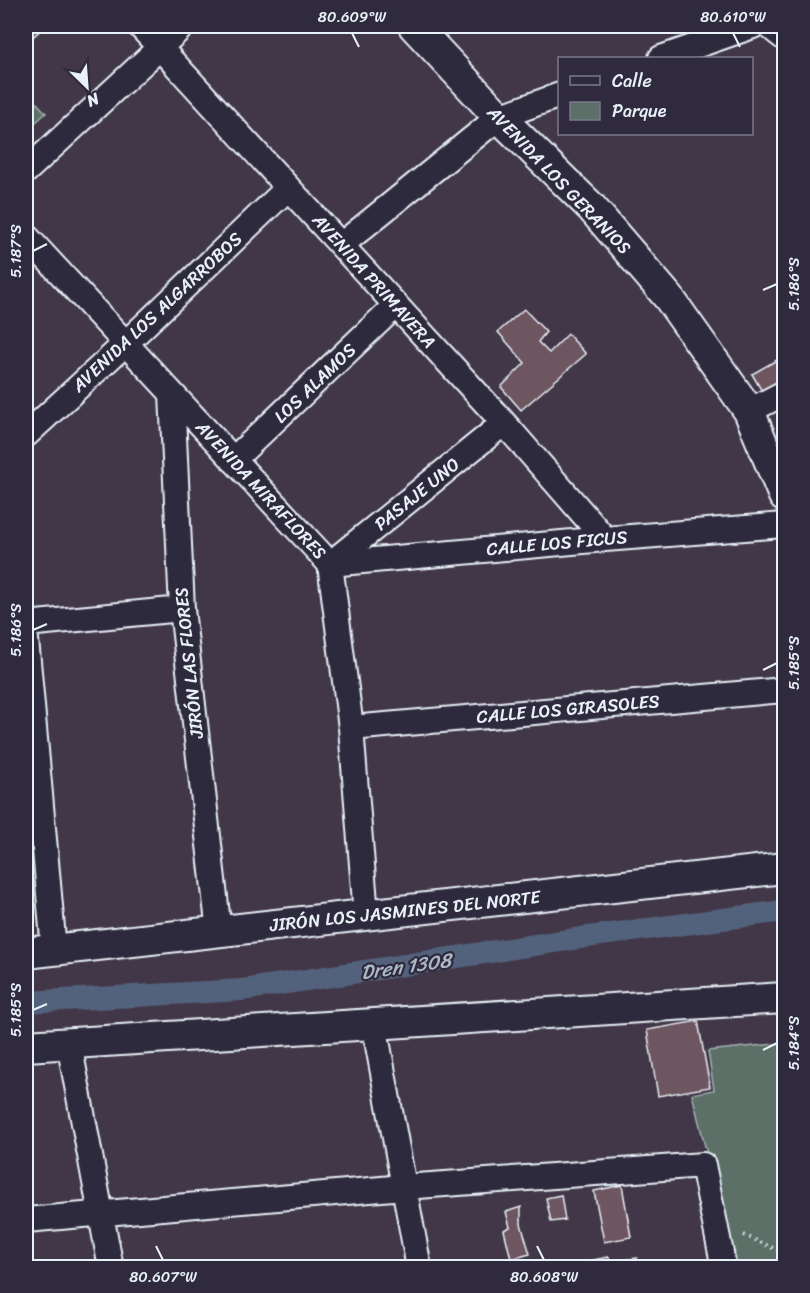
<svg xmlns="http://www.w3.org/2000/svg" width="810" height="1293" viewBox="0 0 810 1293" font-family="Sriracha,sans-serif">
	<style>
		.green { fill: #5c6f68; stroke: #a2b0b0; stroke-width: 1.5 }
		.lines { fill: none; stroke-linecap: round; stroke-linejoin: round }
		.canal { stroke: #52627c; stroke-width: 22 }
		.building { fill: #6e5660; stroke: #e8f1f8; stroke-width: 1.5 }
		.minor-casing { stroke: #e8f1f8; stroke-width: 28 }
		.tertiary-casing { stroke: #e8f1f8; stroke-width: 34 }
		.path { stroke: #e8f1f8; stroke-width: 4; stroke-dasharray: 1.5 4.5; stroke-linecap: butt }
		.minor { stroke: #2f2a3d; stroke-width: 24 }
		.tertiary { stroke: #2f2a3d; stroke-width: 30 }
		.ticks { fill: none; stroke: #e8f1f8; stroke-width: 2 }
		.labels { text-anchor: middle; stroke-width: 4.5; stroke-linejoin: round; paint-order: stroke }
		.street-label { font-size: 18px; fill: #e8f1f8; stroke: #2f2a3d }
		.water-label { font-size: 20px; font-style: italic; fill: #acb8c6; stroke: #2f2a3d }
		.neatline { fill: none; stroke: #e8f1f8; stroke-width: 2 }
		.ticks-label { font-size: 15px; text-anchor: middle; fill: #e8f1f8 }
	</style>
	<rect width="100%" height="100%" fill="#423748"/>
	<filter id="ink" filterUnits="userSpaceOnUse"><feTurbulence type="fractalNoise" baseFrequency=".0167" numOctaves="2"/><feDisplacementMap in="SourceGraphic" scale="12" xChannelSelector="R" yChannelSelector="G"/><feConvolveMatrix kernelMatrix="1 2 1 2 8 2 1 2 1" color-interpolation-filters="sRGB"/></filter>
	<g filter="url(#ink)">
		<!-- green -->
		<path class="green" d="M26 91 46 113 26 131Z
			M784 1043V1267H735L692 1094 714 1090 708 1051Z"/>
		<g class="lines">
			<!-- canal -->
			<path class="canal" d="M26 1002 242 990 587 937 784 911"/>
		</g>
		<!-- building -->
		<path class="building" d="M26 26H45L26 43Z
			M524 309 546 332 538 342 549 353 568 334 586 354 521 410 501 387 525 363 498 332Z
			M784 356V381L763 393 752 374Z
			M698 1021 710 1087 658 1096 647 1030Z
			M622 1185 631 1237 604 1242 594 1191Z
			M561 1195 565 1220 551 1222 546 1198Z
			M521 1207V1224L530 1254 511 1259 504 1230 510 1227 506 1212Z
			M609 1257 611 1268H589L588 1261Z
			M637 1258 639 1268H623L622 1260Z
			M506 1260 508 1267 532 1262 533 1268H496L495 1262Z"/>
		<g class="lines">
			<defs>
				<path id="minor" d="M140 26 504 423 605 539
					M661 58 753 26
					M26 171 183 26
					M26 236 330 564 351 728 366 915
					M341 245 499 117 560 95
					M172 394 182 609 219 932
					M749 411 784 393
					M26 435 125 344 288 188
					M233 460 396 305
					M330 564 605 539 784 525
					M330 564 504 423
					M26 624 182 609
					M26 639 54 950
					M351 728 784 690
					M374 1024 419 1268
					M69 1043 111 1268
					M26 1220 404 1187 703 1165 724 1268"/>
				<path id="tertiary" d="M414 26 499 117 591 207 669 298 749 411 784 496
					M774 26 784 34
					M26 953 784 868
					M26 1046 784 998"/>
			</defs>
			<!-- minor casing -->
			<use href="#minor" class="minor-casing"/>
			<!-- tertiary casing -->
			<use href="#tertiary" class="tertiary-casing"/>
			<!-- path -->
			<path class="path" d="M744 1235 784 1253"/>
			<!-- minor -->
			<use href="#minor" class="minor"/>
			<!-- tertiary -->
			<use href="#tertiary" class="tertiary"/>
		</g>
	</g>
	<!-- ticks -->
	<path class="ticks" d="M352 33 359 47M733 33 740 47M33 251 47 244M763 290 777 284M33 630 47 624M763 670 777 663M33 1010 47 1004M763 1050 777 1043M156 1246 163 1260M537 1246 544 1260"/>
	<g class="labels">
		<!-- street labels -->
		<g class="street-label">
			<text transform="translate(559 180) rotate(46)" y="6">AVENIDA LOS GERANIOS</text>
			<text transform="translate(374 281) rotate(48)" y="6">AVENIDA PRIMAVERA</text>
			<text transform="translate(157 312) rotate(-43)" y="6">AVENIDA LOS ALGARROBOS</text>
			<text transform="translate(315 383) rotate(-44)" y="6">LOS ALAMOS</text>
			<text transform="translate(261 490) rotate(47)" y="6">AVENIDA MIRAFLORES</text>
			<text transform="translate(417 494) rotate(-39)" y="6">PASAJE UNO</text>
			<text transform="translate(557 543) rotate(-5)" y="6">CALLE LOS FICUS</text>
			<text transform="translate(189 663) rotate(-96)" y="6">JIRÓN LAS FLORES</text>
			<text transform="translate(568 709) rotate(-5)" y="6">CALLE LOS GIRASOLES</text>
			<text transform="translate(405 911) rotate(-6)" y="6">JIRÓN LOS JASMINES DEL NORTE</text>
		</g>
		<!-- water labels -->
		<g class="water-label">
			<text transform="translate(406 966) rotate(-8)" y="7">Dren 1308</text>
		</g>
	</g>
	<!-- margin -->
	<rect width="810" height="1293" fill="none" stroke="#2f2a3d" stroke-width="66"/>
	<!-- legend -->
	<rect x="558" y="57" width="195" height="78" fill="#2f2a3d" stroke="#797a88" stroke-width="1.5"/>
	<rect x="570" y="76" width="30" height="9" fill="#2f2a3d" stroke="#797a88" stroke-width="1.5"/>
	<text x="612" y="87" font-size="18" fill="#e8f1f8">Calle</text>
	<rect x="570" y="102" width="30" height="18" fill="#5c6f68" stroke="#797a88" stroke-width="1.5"/>
	<text x="612" y="117" font-size="18" fill="#e8f1f8">Parque</text>
	<!-- north arrow -->
	<g transform="translate(87 87) rotate(155)" stroke="#2f2a3d" stroke-width="4.5" paint-order="stroke">
	<path d="M0-4.5L10 22L0 15L-10 22Z" fill="#e8f1f8"/>
	<text y="-9" font-size="16" font-weight="bold" text-anchor="middle" fill="#e8f1f8">N</text>
	</g>
	<rect x="33" y="33" width="744" height="1227" class="neatline"/>
	<g class="ticks-label">
		<text x="352" y="22">80.609°W</text>
		<text x="733" y="22">80.610°W</text>
		<text transform="translate(16 251) rotate(-90)" y="5">5.187°S</text>
		<text transform="translate(794 284) rotate(-90)" y="5">5.186°S</text>
		<text transform="translate(16 630) rotate(-90)" y="5">5.186°S</text>
		<text transform="translate(794 663) rotate(-90)" y="5">5.185°S</text>
		<text transform="translate(16 1010) rotate(-90)" y="5">5.185°S</text>
		<text transform="translate(794 1043) rotate(-90)" y="5">5.184°S</text>
		<text x="163" y="1282">80.607°W</text>
		<text x="544" y="1282">80.608°W</text>
	</g>
</svg>
